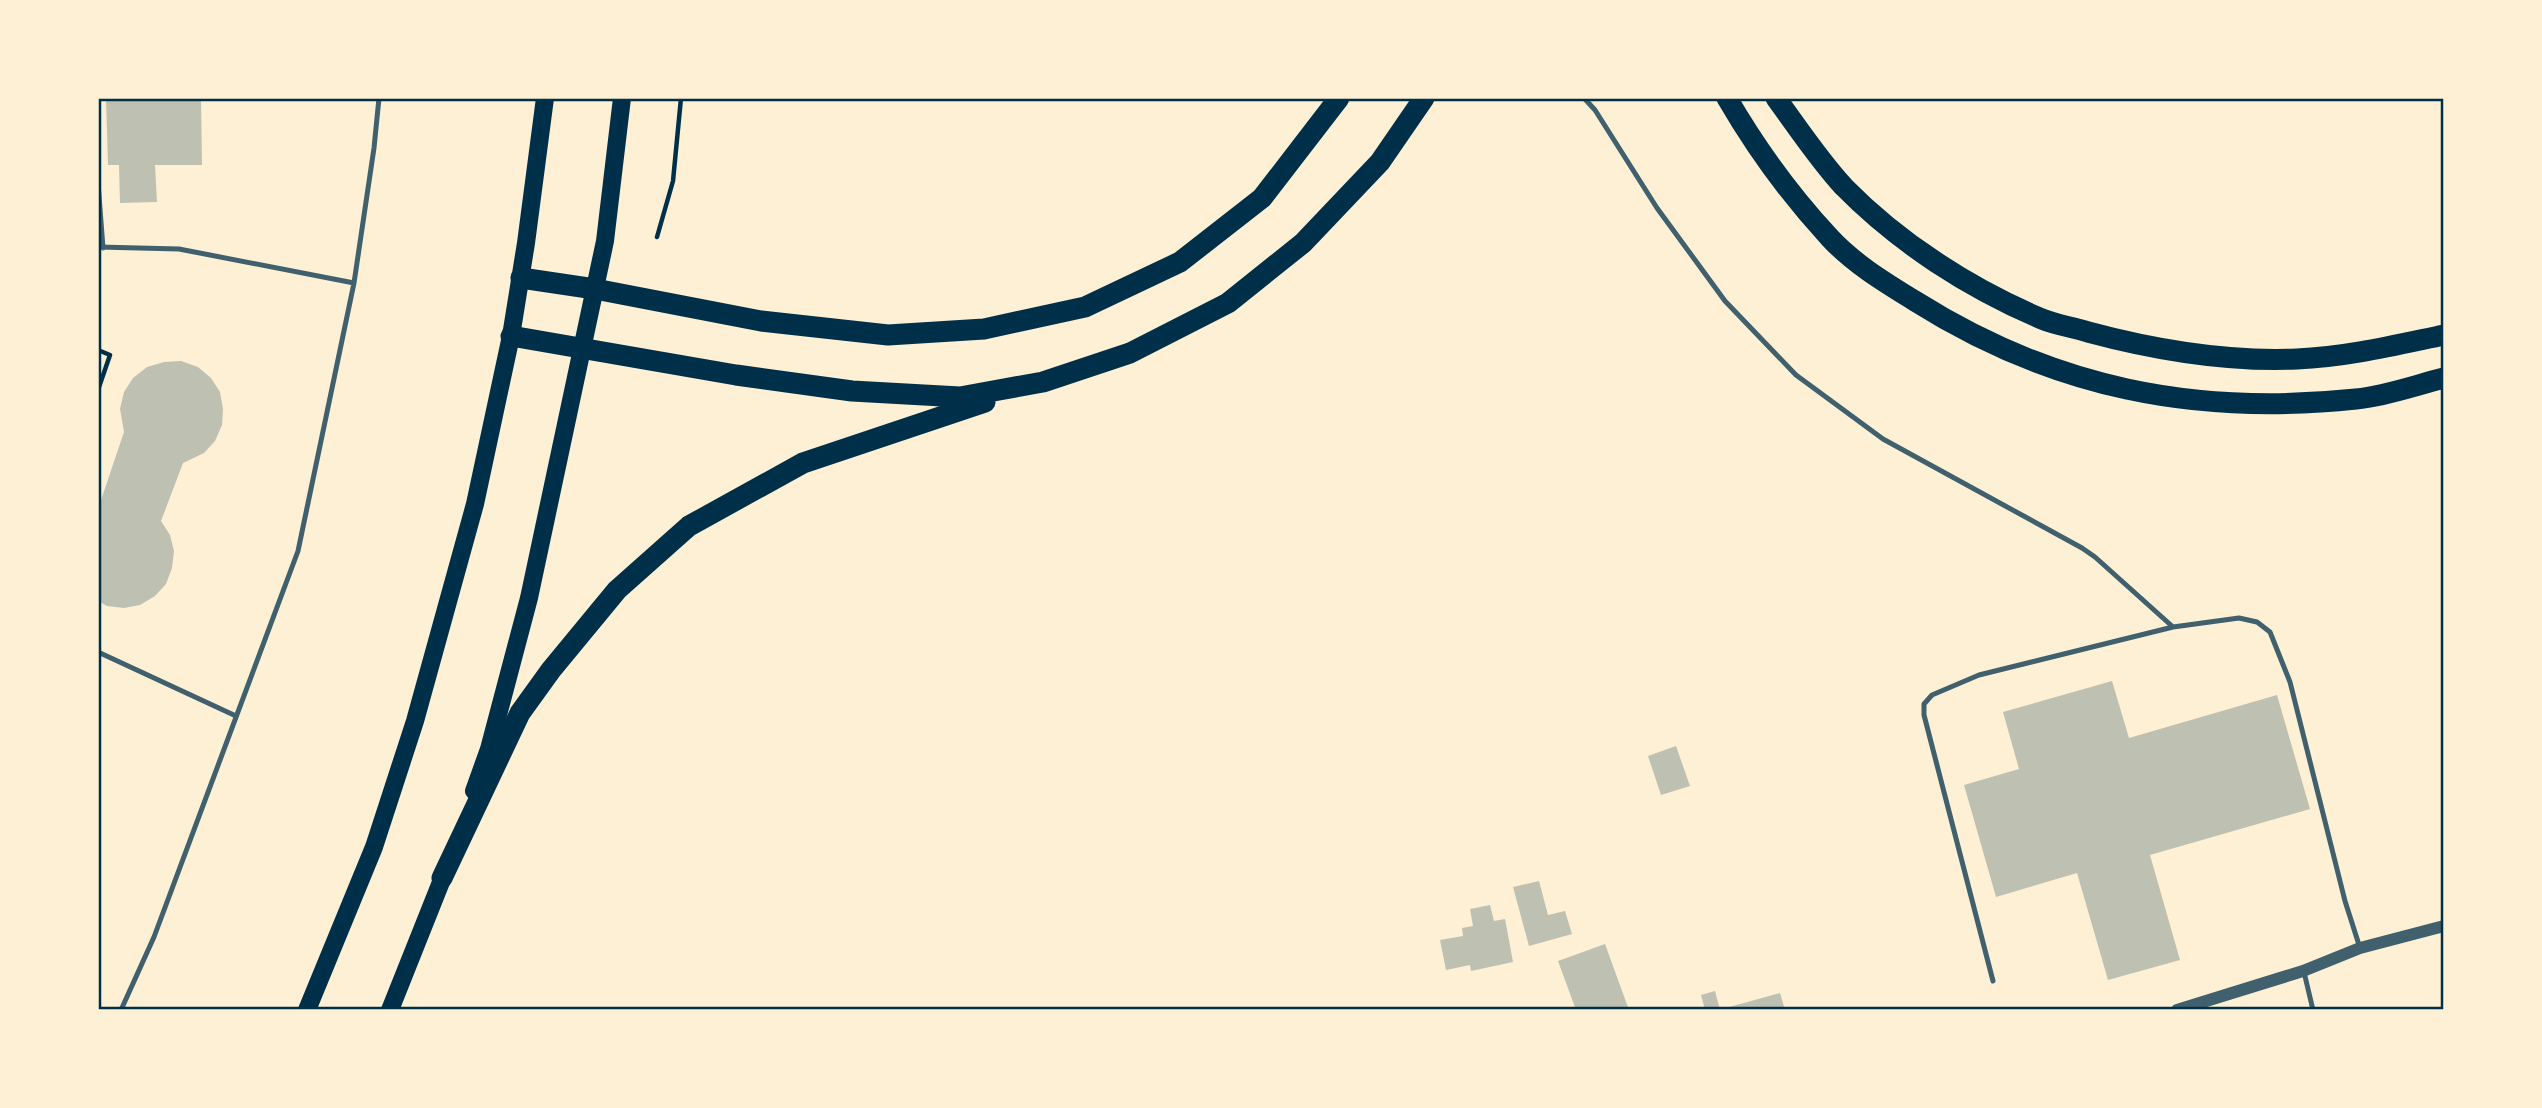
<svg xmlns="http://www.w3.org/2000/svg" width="2542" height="1108" viewBox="0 0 2542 1108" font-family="'Fira Sans Condensed',sans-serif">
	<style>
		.building { fill: #bec0b2 }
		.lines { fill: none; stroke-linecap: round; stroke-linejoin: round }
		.path { stroke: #003049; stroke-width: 4.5 }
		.service { stroke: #3f606c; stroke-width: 5 }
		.tertiary { stroke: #3f606c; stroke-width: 12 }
		.primary { stroke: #003049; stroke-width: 18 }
		.motorway { stroke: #003049; stroke-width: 21 }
		.neatline { fill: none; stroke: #003049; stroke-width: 2.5 }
	</style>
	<rect width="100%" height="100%" fill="#fdf0d5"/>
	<!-- building -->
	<path class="building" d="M106 98H201L202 165H155L157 202 120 203 119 165H108Z
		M181 361 198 367 211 378 220 392 223 409 222 425 215 441 204 453 183 463 161 521 170 535 174 551 172 568 166 584 155 596 140 605 124 608 107 606 98 601V509L124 432 120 409 124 392 133 378 147 367 164 362Z
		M2112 681 2129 738 2277 695 2310 809 2150 855 2180 960 2108 980 2077 873 1996 897 1964 785 2019 769 2003 712Z
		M1676 746 1690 786 1661 795 1648 756Z
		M1539 881 1548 915 1565 911 1572 934 1529 946 1513 887Z
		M1490 905 1494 921 1505 919 1513 962 1471 971 1470 965 1446 970 1440 940 1463 936 1462 928 1473 926 1470 909Z
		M1605 944 1629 1010H1576L1558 961Z
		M1715 991 1720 1010H1705L1701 995Z
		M1780 993 1785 1010H1722V1009Z"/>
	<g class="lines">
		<!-- path -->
		<path class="path" d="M657 237 673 181 681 98
			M98 350 110 355 98 390"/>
		<!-- service -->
		<path class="service" d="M1584 98 1595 110 1657 208 1725 301 1796 375 1883 439 2082 548 2095 557 2173 627 2239 618 2257 622 2270 632 2290 682 2345 901 2360 948
			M98 183 103 248
			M98 247 179 249 354 283
			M98 652 236 716
			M2304 972 2313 1010
			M1993 981 1924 715V704L1932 695 1979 675 2173 627
			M121 1010 154 937 298 551 354 283 374 148 379 98"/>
		<!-- tertiary -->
		<path class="tertiary" d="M2177 1010 2303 971 2360 948 2444 926"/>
		<!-- primary -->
		<path class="primary" d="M474 791 489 749 529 598 605 241 622 98
			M307 1010 374 847 415 721 475 504 511 336 526 243 545 98
			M390 1010 447 867"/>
		<!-- motorway -->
		<path class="motorway" d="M1727 98C1756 148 1791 196 1830 238 1854 264 1886 283 1915 301 2053 388 2195 416 2356 399 2386 396 2416 385 2444 378
			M1776 98C1798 128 1819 160 1844 187 1899 243 1969 288 2042 319 2056 325 2073 327 2088 332 2155 350 2227 362 2297 359 2347 357 2396 345 2444 335
			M521 278 595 289 761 321 888 335 984 329 1085 307 1180 262 1262 198 1339 98
			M511 336 736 375 852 391 960 397 1043 382 1130 353 1228 303 1303 243 1380 162 1424 98
			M442 878 520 713 551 670 617 590 689 526 803 463 985 402"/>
	</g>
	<!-- border -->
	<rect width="2542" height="1108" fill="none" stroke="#fdf0d5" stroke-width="200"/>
	<rect x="100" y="100" width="2342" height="908" class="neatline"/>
</svg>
